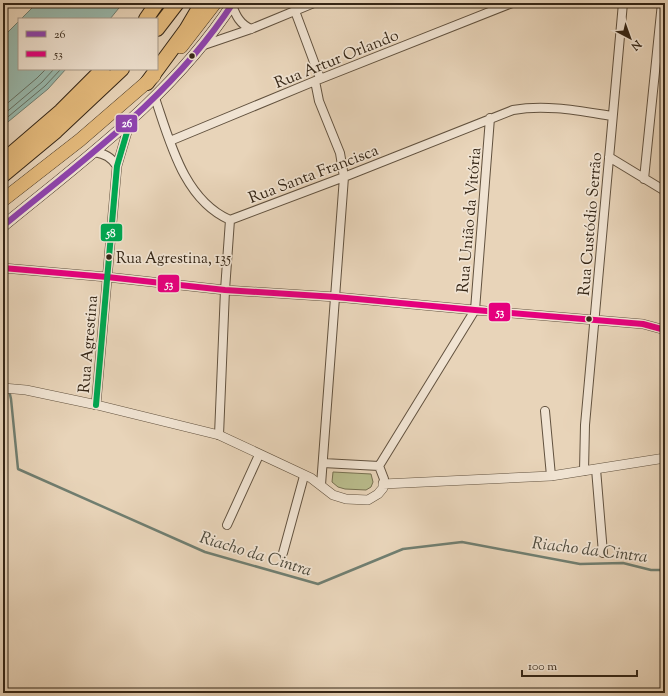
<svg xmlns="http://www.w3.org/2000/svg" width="668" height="696" viewBox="0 0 668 696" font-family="'Sorts Mill Goudy',serif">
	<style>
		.green { fill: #b9bc8c; stroke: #777151 }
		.water { fill: #98b8ac; stroke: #707e70 }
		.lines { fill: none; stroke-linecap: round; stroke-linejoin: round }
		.shore { stroke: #666f61; stroke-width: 1 }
		.stream { stroke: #707e70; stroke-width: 2.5 }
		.minor-casing { stroke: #62523f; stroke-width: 10 }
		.tertiary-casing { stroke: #62523f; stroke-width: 10 }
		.secondary-casing { stroke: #352616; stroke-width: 12 }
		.trunk-casing { stroke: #352616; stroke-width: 14 }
		.motorway-casing { stroke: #352616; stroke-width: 16 }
		.minor { stroke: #f0e3d2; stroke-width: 8 }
		.tertiary { stroke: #f0e3d2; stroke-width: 9 }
		.secondary { stroke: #f0e3d2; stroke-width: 11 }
		.trunk { stroke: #e4ba7c; stroke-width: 13 }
		.motorway { stroke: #e4ba7c; stroke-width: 14 }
		.bus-1-casing { stroke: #f0e3d2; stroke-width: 9 }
		.bus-2-casing { stroke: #f0e3d2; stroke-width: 9 }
		.bus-3-casing { stroke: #f0e3d2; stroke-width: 9 }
		.bus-1 { stroke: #8e44ad; stroke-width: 6 }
		.bus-2 { stroke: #e5007d; stroke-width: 6 }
		.bus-3 { stroke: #00a651; stroke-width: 6 }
		.bus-dot { fill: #352616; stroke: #f0e3d2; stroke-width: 1.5 }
		.labels { text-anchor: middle; stroke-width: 3.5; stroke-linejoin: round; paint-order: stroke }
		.bus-label { font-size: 15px; fill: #352616; stroke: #f0e3d2; text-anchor: start }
		.street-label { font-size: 16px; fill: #352616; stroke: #f0e3d2 }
		.water-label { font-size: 17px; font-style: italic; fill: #4e4a3c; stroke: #f0e3d2 }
		.line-badge { stroke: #f0e3d2; stroke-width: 1.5 }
		.badge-label { font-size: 11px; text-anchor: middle; font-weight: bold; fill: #fff }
	</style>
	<rect width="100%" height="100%" fill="#e8d4b9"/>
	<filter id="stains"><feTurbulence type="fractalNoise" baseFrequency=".005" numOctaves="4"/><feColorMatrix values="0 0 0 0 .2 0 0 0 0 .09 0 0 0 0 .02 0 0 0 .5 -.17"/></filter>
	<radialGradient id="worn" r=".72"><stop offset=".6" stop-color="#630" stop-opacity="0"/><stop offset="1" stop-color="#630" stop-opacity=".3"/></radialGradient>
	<!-- green -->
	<path class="green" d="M333 472 371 474 373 482 371 487 366 490 345 489 338 487 332 482Z"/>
	<!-- water -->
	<path class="water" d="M37 3H123L110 19H21Z
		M19 21V69H66L48 89 3 126V37Z"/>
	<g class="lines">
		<!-- shore -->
		<path class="shore" d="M3 107 37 78 46 69
			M3 115 42 82 54 69
			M3 121 45 86 61 69"/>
		<!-- stream -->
		<path class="stream" d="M3 371 7 385
			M9 390 11 399 18 469 205 552 318 584 403 549 462 542 580 564 623 563 651 570H665"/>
		<defs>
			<path id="minor" d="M232 5C236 16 240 24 251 29
				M297 6 295 11 320 78
				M204 45 251 29 314 3
				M315 81 319 101 340 153 344 177 321 485
				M155 98C170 142 184 200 230 220
				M170 141 315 81 512 3
				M95 152C105 154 111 157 117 166
				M609 157 665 191
				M644 179 662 3
				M230 220 344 177 513 110C546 104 580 111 612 116
				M3 268 107 277 225 290 336 297 475 310 643 324 665 330
				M96 405 117 166 130 122
				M545 411 551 476
				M219 435 225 290 230 220
				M323 463 379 466 384 479 383 484
				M379 466 475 310 490 118
				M596 469 603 553
				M584 471 585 425 623 3
				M227 525 259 455
				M283 553 304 476"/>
			<path id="tertiary" d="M3 388 26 390 97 405 219 435 311 478 333 495 346 499 368 500 378 494 383 488V484L551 476 665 458"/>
			<path id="secondary" d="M3 226C87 157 173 95 233 3"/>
			<path id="trunk" d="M181 47 215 3
				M3 200 80 140 154 76"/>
			<path id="motorway" d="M146 19 157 3
				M157 29 177 3
				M147 83 186 30 202 3
				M3 161 61 111 103 69
				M3 175 56 131 122 69"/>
		</defs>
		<!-- minor casing -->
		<use href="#minor" class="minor-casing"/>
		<!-- tertiary casing -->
		<use href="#tertiary" class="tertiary-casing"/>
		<!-- secondary casing -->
		<use href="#secondary" class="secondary-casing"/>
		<!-- trunk casing -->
		<use href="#trunk" class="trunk-casing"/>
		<!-- motorway casing -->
		<use href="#motorway" class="motorway-casing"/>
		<!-- minor -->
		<use href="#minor" class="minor"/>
		<!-- tertiary -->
		<use href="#tertiary" class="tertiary"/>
		<!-- secondary -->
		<use href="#secondary" class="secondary"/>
		<!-- trunk -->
		<use href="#trunk" class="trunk"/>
		<!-- motorway -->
		<use href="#motorway" class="motorway"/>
		<defs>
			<path id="bus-1" d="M3 226C87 157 173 95 233 3"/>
			<path id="bus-2" d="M3 268 107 277 225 290 336 297 475 310 643 324 665 330"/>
			<path id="bus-3" d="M96 405 117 166 130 122"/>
		</defs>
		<!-- bus-1 casing -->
		<use href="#bus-1" class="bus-1-casing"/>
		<!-- bus-2 casing -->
		<use href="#bus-2" class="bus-2-casing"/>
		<!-- bus-3 casing -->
		<use href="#bus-3" class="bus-3-casing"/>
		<!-- bus-1 -->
		<use href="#bus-1" class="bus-1"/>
		<!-- bus-2 -->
		<use href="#bus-2" class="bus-2"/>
		<!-- bus-3 -->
		<use href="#bus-3" class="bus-3"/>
	</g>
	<!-- markers -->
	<g class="bus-dot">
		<circle cx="192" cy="56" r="3.5"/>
		<circle cx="109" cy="257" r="3.5"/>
		<circle cx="589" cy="319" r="3.5"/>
	</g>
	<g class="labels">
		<!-- bus labels -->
		<g class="bus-label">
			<text x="116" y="263">Rua Agrestina, 135</text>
		</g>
		<!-- street labels -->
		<g class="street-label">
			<text transform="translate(336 58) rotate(-22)" y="6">Rua Artur Orlando</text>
			<text transform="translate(313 173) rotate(-21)" y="6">Rua Santa Francisca</text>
			<text transform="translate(468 220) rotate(-85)" y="6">Rua União da Vitória</text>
			<text transform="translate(589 224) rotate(-85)" y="6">Rua Custódio Serrão</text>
			<text transform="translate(87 344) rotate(-85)" y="6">Rua Agrestina</text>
		</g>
		<!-- water labels -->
		<g class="water-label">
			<text transform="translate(590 549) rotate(7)" y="6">Riacho da Cintra</text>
			<text transform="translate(256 553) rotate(17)" y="6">Riacho da Cintra</text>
		</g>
	</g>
	<g class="line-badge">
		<rect x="115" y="114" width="23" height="19" rx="4" fill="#8e44ad"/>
		<rect x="100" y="223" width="23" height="19" rx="4" fill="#00a651"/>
		<rect x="157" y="274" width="23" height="19" rx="4" fill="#e5007d"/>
		<rect x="488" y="302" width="23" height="20" rx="4" fill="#e5007d"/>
	</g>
	<g class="badge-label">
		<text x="127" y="127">26</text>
		<text x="111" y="237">58</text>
		<text x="169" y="288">53</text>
		<text x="500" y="316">53</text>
	</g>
	<!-- margin -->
	<rect width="668" height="696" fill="none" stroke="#e8d4b9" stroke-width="16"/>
	<rect x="4" y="4" width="660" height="688" fill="none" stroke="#352616" stroke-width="2"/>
	<rect x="8" y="8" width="652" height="680" fill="none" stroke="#352616"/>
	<!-- legend -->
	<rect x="18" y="18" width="140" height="52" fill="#f0e3d2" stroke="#a59787"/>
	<rect x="26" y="31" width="20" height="6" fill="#8e44ad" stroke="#a59787"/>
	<text x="54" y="38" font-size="12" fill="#352616">26</text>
	<rect x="26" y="51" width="20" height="6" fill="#e5007d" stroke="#a59787"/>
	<text x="54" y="58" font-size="12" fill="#352616">53</text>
	<!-- north arrow -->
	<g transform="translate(630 38) rotate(139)" stroke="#f0e3d2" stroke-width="3" paint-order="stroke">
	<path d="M0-3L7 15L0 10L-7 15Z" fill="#352616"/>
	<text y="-6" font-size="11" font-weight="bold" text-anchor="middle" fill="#352616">N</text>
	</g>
	<!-- scale -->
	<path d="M522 670v6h115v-6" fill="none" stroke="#352616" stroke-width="2"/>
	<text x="528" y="670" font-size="12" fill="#352616" stroke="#f0e3d2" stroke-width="3" paint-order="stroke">100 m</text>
	<rect width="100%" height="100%" filter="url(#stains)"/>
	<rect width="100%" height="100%" fill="url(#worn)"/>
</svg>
